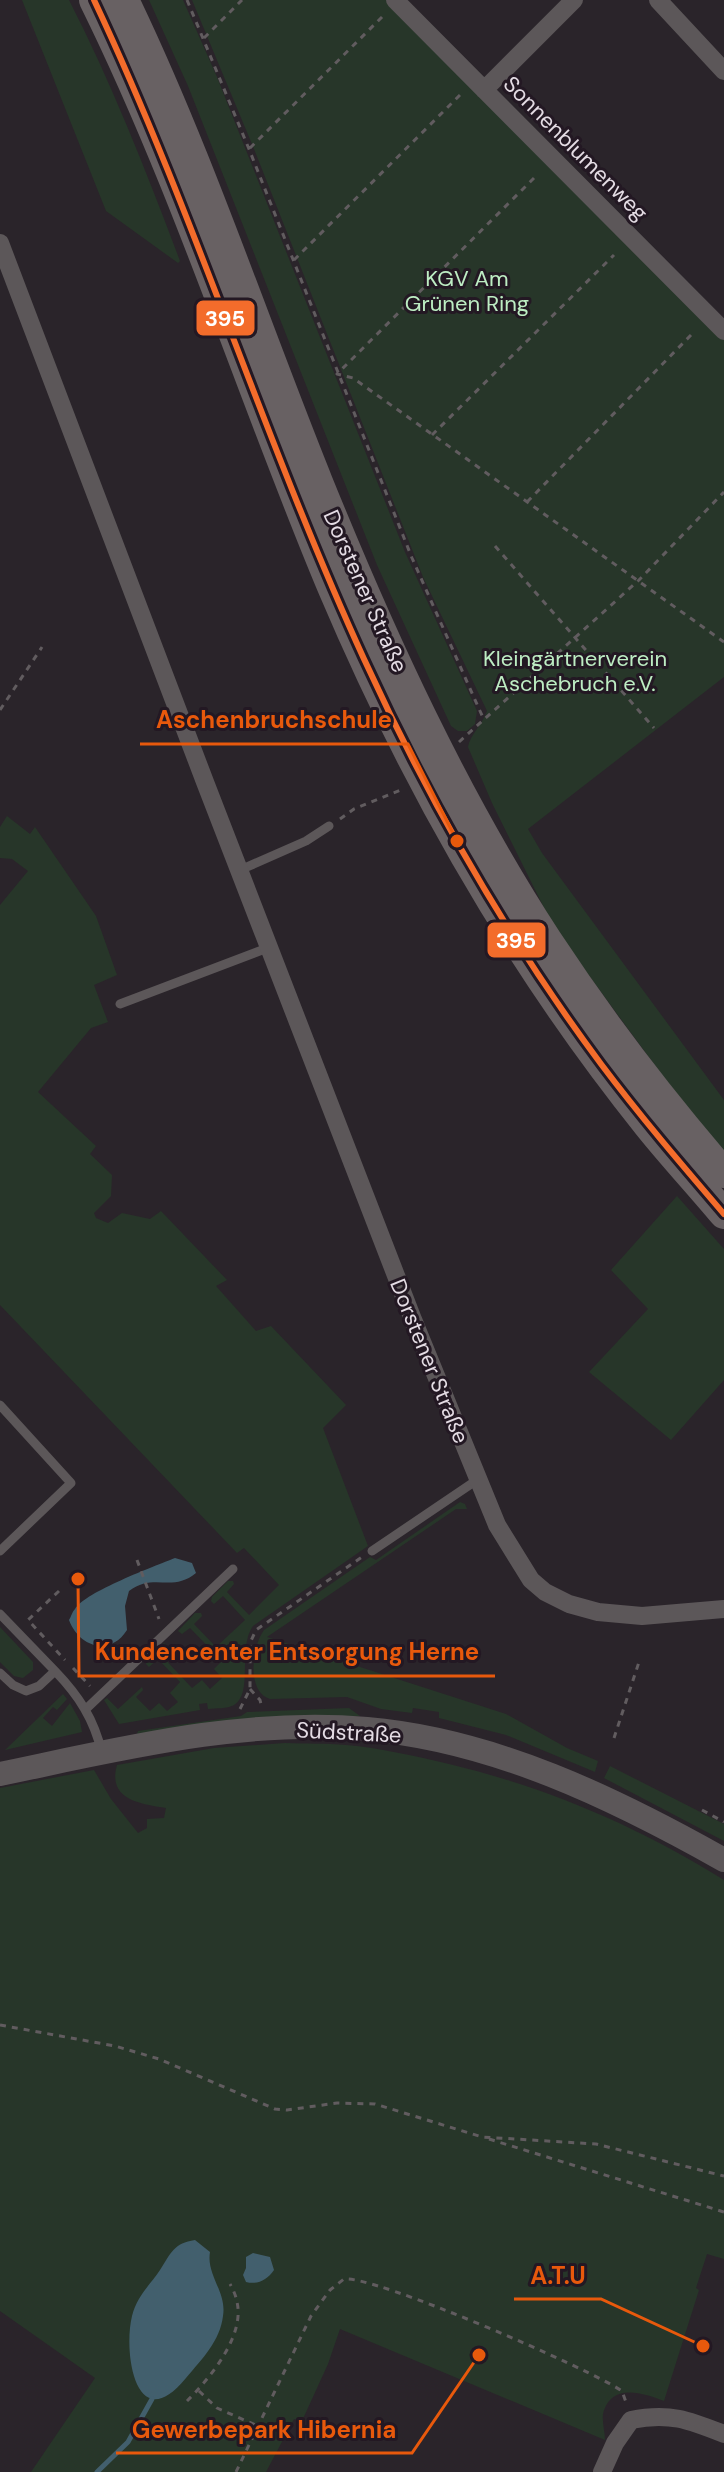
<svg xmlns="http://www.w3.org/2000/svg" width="724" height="2472" viewBox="0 0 724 2472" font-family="'DM Sans',sans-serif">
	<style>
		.green { fill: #273629 }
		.water { fill: #425f6d }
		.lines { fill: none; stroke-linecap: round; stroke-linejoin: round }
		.stream { stroke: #425f6d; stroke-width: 5 }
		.path { stroke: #615c5f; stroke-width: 3; stroke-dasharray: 6 6; stroke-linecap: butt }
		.service { stroke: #5c5759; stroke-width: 9 }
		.minor { stroke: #5c5759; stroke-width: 18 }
		.tertiary { stroke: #5c5759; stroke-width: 24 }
		.primary { stroke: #686163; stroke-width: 30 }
		.bus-1-casing { stroke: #231823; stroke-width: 12 }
		.bus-1 { stroke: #f36c2b; stroke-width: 6 }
		.labels { text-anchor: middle; stroke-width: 6; stroke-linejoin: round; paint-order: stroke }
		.street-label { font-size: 22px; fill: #e4dce4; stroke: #231823 }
		.park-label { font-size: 22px; fill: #bdedc3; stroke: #231823 }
		.leader { fill: none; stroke: #e8590c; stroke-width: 3 }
		.callout-dot { fill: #e8590c; stroke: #231823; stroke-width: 3 }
		.callout-label { font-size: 24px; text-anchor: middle; font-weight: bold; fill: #e8590c; stroke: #231823; stroke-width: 6; stroke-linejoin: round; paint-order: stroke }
		.line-badge { stroke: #231823; stroke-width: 3 }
		.badge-label { font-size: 22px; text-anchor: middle; font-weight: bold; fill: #fff }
	</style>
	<rect width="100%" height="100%" fill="#2a242a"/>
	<!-- green -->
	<path class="green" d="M22 0H69C112 84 147 173 180 261L178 263 106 211Z
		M149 0H183L217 77 405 552 477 711 475 724 467 731H458L451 726 377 565 188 86Z
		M192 0H387L724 338V677L528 829 542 853 724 1100V1153L698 1124 554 928 492 803 468 747C470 735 482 725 487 711L423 577 254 149Z
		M7 816 30 834 35 827 96 916 117 975 94 985 108 1022 91 1028 38 1092 96 1146 90 1154 112 1175 111 1196 94 1213 96 1218 108 1223 122 1213 150 1219 161 1211 227 1280 216 1286 256 1331 271 1326 346 1405 323 1428 368 1546 253 1626C237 1648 254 1693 234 1705 227 1709 216 1708 208 1709L207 1703 199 1704 200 1710 119 1724 104 1700 107 1698 118 1709 142 1687 143 1690 136 1697 150 1711 159 1703 167 1711 178 1702 170 1693 180 1682 158 1659 149 1667 146 1664 147 1659 164 1643 170 1647 161 1655 192 1688 202 1680 210 1689 222 1678 214 1669 222 1661 190 1628 182 1634 178 1631 195 1613H201L202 1616 194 1624 216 1647 245 1620 223 1596 214 1604 211 1601 212 1597 228 1581H233L234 1584 227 1592 249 1615 279 1585 244 1548 237 1553 0 1305V905L28 871 12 859 0 858V827Z
		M677 1196 724 1249V1380L671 1440 589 1372 648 1309 611 1270Z
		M460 1502 465 1504 467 1509H456L267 1637 506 1714 567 1748 598 1761 595 1772 506 1735 439 1718V1712L413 1708 412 1713 381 1709 347 1697 270 1699C246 1692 252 1646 264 1630L370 1557 376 1560Z
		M0 1627 33 1662V1670L23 1678 14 1676 0 1662Z
		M63 1694 67 1699 57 1710 53 1707 43 1718 52 1726 70 1703 80 1721 82 1732 5 1750Z
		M349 1708 360 1716 303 1717 136 1736 138 1731 241 1716 247 1712Z
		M285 1743C305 1744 326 1743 346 1745 380 1748 415 1756 449 1764 549 1788 637 1826 724 1880V2259L707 2254 696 2288 699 2290 664 2401C643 2393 611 2382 603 2414 602 2423 605 2432 605 2440L340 2329 328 2364 302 2421 294 2419 266 2472H31L95 2378 0 2311V1788L94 1770 111 1799 138 1833 147 1828V1819L164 1818 166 1808C141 1804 107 1800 117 1765L214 1748Z
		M610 1766 724 1824V1841L604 1778Z"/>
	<!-- water -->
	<path class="water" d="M175 1558 192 1563 196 1573C172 1593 154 1572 129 1591L125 1606 127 1630C110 1657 79 1647 69 1620 71 1617 72 1612 75 1609 85 1592 155 1566 175 1558Z
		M195 2240 210 2252C206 2275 227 2292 223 2316 220 2341 202 2359 186 2378 136 2439 123 2353 132 2316 137 2296 150 2285 160 2270 171 2253 174 2243 195 2240Z
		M253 2253 270 2257 274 2270C267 2280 258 2285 246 2282L243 2275 246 2268V2257Z"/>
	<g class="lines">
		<!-- stream -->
		<path class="stream" d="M97 2472 128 2442 152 2399"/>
		<!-- path -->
		<path class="path" d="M187 0 249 149 412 558 484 720
			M204 38 242 0
			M250 148 384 15
			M534 178 337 374 353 378 724 642
			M294 260 462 93
			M432 435 614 255
			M527 502 692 334
			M495 546 654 728
			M0 710 42 647
			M459 742 639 580 724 492
			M340 819 354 809 401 790
			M137 1560 159 1619
			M59 1591 28 1620 65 1660
			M73 1668 90 1686
			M250 1689 260 1700 262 1708
			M240 1709 250 1689V1643L256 1630 362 1557
			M614 1738 639 1662
			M702 1810 724 1822
			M0 2025 115 2046 159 2059 275 2109 287 2110 337 2103 375 2104 482 2137 596 2144 724 2176
			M489 2139 724 2212
			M199 2391 217 2408 260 2427
			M187 2401C210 2378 245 2336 237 2302 236 2296 233 2289 230 2284
			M236 2472 311 2316 330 2290 344 2279C374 2275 590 2369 622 2391L627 2405"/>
		<!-- service -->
		<path class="service" d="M240 870 306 841 329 826
			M120 1004 270 947
			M0 1405 71 1483 0 1551
			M372 1551 477 1480
			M0 1614 55 1671
			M0 1673 13 1685 26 1691 39 1686 55 1671C79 1696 94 1719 102 1753
			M86 1709 233 1569"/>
		<!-- minor -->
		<path class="minor" d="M395 0 724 331
			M658 0 724 71
			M484 90 574 0
			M0 243 205 782 412 1317 497 1525 531 1580 545 1592 569 1604 598 1612 642 1616 724 1609
			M602 2472 615 2443 631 2420C669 2412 689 2420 724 2434"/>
		<!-- tertiary -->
		<path class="tertiary" d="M0 1774C120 1749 243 1718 367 1729 494 1740 614 1798 724 1860"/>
		<!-- primary -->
		<path class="primary" d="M94 0C188 190 251 394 333 589 414 780 518 963 648 1125 672 1155 699 1184 724 1214
			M124 0C199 156 253 321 318 482 382 640 454 797 547 940 601 1022 660 1099 724 1173"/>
		<defs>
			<path id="bus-1" d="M94 0C195 215 265 443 364 659 429 801 508 939 601 1064 640 1116 682 1165 724 1214"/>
		</defs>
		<!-- bus-1 casing -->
		<use href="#bus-1" class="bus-1-casing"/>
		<!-- bus-1 -->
		<use href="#bus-1" class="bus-1"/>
	</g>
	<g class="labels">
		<!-- street labels -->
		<g class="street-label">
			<text transform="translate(576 148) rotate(45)" y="8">Sonnenblumenweg</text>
			<text transform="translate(366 591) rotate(66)" y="8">Dorstener Straße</text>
			<text transform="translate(430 1361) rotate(68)" y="8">Dorstener Straße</text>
			<text transform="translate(349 1732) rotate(3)" y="8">Südstraße</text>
		</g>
		<!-- park labels -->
		<g class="park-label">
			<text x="467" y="286">KGV Am<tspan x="467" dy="25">Grünen Ring</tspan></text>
			<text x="575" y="666">Kleingärtnerverein<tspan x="575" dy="25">Aschebruch e.V.</tspan></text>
		</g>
	</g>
	<!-- callouts -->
	<path class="leader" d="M457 841L408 744H140M78 1579L79 1676H495M703 2346L601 2299H514M479 2355L412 2453H116"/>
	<g class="callout-dot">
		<circle cx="457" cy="841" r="8"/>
		<circle cx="78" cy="1579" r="8"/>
		<circle cx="703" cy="2346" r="8"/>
		<circle cx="479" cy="2355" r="8"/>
	</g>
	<g class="callout-label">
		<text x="274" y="728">Aschenbruchschule</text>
		<text x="287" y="1660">Kundencenter Entsorgung Herne</text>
		<text x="558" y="2284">A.T.U</text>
		<text x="264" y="2438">Gewerbepark Hibernia</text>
	</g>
	<g class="line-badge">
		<rect x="195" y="299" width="61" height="38" rx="8" fill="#f36c2b"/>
		<rect x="486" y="921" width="61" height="38" rx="8" fill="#f36c2b"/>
	</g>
	<g class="badge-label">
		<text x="225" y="326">395</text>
		<text x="516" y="948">395</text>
	</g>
</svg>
